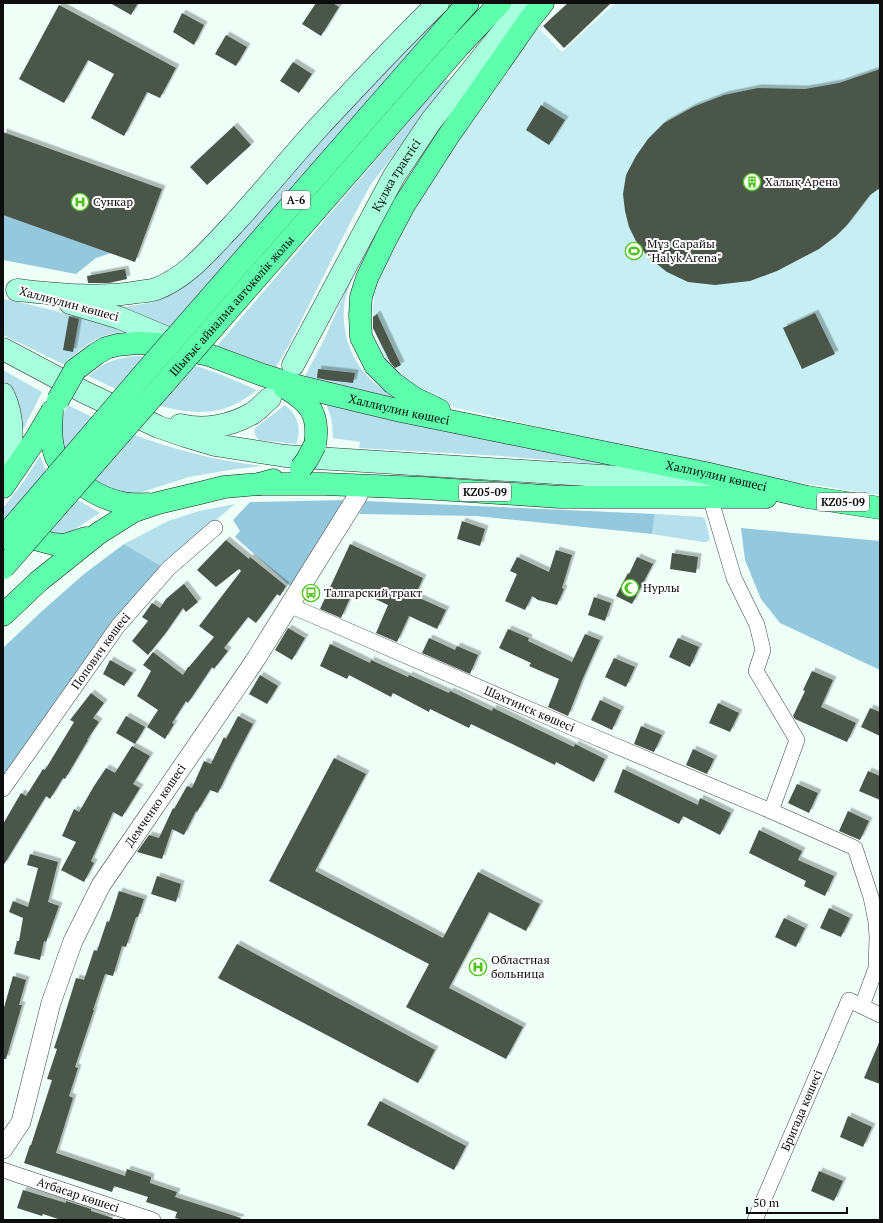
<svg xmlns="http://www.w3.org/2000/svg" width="883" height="1223" viewBox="0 0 883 1223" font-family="'PT Serif',serif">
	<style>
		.green { fill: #b5dfeb }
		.forest { fill: #94c8dc }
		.pitch { fill: #c7eef2 }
		.building { fill: #49564a; filter: url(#shadow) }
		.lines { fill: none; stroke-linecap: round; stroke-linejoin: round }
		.minor-casing { stroke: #404040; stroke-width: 16 }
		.tertiary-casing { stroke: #404040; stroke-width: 20 }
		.secondary-casing { stroke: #2f2f2f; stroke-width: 23 }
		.primary-casing { stroke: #1e1e1e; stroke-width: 23 }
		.minor { stroke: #fff; stroke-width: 15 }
		.tertiary { stroke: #fff; stroke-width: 19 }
		.secondary { stroke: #a8ffde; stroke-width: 22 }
		.primary { stroke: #5efeac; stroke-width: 22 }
		.primary-bridge-casing { stroke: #1e1e1e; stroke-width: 23; stroke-linecap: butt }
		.primary-bridge { stroke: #5efeac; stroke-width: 22 }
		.labels { text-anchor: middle; stroke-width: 4; stroke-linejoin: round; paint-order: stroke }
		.shield { fill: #fff; stroke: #565656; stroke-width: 1 }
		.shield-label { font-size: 11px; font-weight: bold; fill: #0d0d0d }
		.street-label { font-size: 12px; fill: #0d0d0d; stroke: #fff }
		.poi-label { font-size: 12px; fill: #0d0d0d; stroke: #fff; text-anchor: start }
	</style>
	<defs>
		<filter id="shadow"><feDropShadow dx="3.5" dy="-3.5" stdDeviation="0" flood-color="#0004"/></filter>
	</defs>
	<rect width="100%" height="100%" fill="#edfff7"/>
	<!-- green -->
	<path class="green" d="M445 3H456L437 21 176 330 119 308 154 302 168 296 188 284 233 238Z
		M446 78 451 83 371 184 349 225 289 345 276 367 217 346Z
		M355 270C352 280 347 290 345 300 340 327 349 357 368 377 377 386 387 393 398 400L305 376 324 340Z
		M3 299C24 303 45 308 66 314 86 319 106 324 125 332 98 334 83 345 65 365L3 335Z
		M136 356C182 357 216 372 257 390 245 399 233 407 219 410 177 419 125 394 89 376 105 361 114 359 136 356Z
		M3 370 42 392 23 430 9 390 3 380Z
		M326 403 620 466 501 456 359 448 360 442 333 438 332 421Z
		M68 405C109 426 151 443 196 454 218 460 240 463 262 466L229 470 189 477 133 495 102 490 64 460 59 422Z
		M285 405C298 415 302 429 296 444L259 440C255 436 254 434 255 428Z
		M40 456 47 474 70 495 100 513 69 533 56 538 3 525V508L24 481Z
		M235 504 161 566 124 544 168 521 199 511Z
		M655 514 702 517 705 519 710 539 707 542H703L652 534Z"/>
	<!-- forest -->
	<path class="forest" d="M3 215 111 253 96 258 76 274 3 260Z
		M345 500 290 586 235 537 240 531 233 520 250 502Z
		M366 501 655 514 652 534 477 516 359 514Z
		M741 528 880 541V670L780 623 761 599 745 560Z
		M124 544 161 566 110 624 3 776V648L41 612 84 574Z"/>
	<!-- pitch -->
	<path class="pitch" d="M615 3H880V495L745 474 457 408 439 402 394 372 384 357 373 327V310L375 291 383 264 394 238 535 24 562 52Z"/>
	<!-- building -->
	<path class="building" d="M110 3H138L131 15Z
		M316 3H333L339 7 321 36 302 24Z
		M568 3H611L564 48 543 26Z
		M59 5 176 68 160 98 147 92 124 136 91 118 114 74 88 60 64 103 19 79Z
		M182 13 204 25 194 45 173 32Z
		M226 35 247 47 236 66 215 54Z
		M293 62 312 74 299 93 280 81Z
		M880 69V188L870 195 847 225 836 236 819 249 777 271 750 281 715 285 688 282 667 272 648 257 636 241 629 227 625 211 623 194 626 175 636 156 648 139 664 123 693 107 724 95 758 88 805 89 839 83Z
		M541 105 565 120 549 145 526 130Z
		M234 126 251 145 207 185 190 167Z
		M3 132 162 189 135 262 3 215Z
		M125 269 127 279 109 283H88L87 276Z
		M815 313 835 354 802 369 783 328Z
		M377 314 401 365 395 368 390 362 373 328V317Z
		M69 316 79 319 73 352 63 350Z
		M318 369 355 373 353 383 327 380 317 378Z
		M462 521 485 529 480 546 457 539Z
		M226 540 249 559 250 557 286 586 280 596 277 594 256 623 248 617 224 648 228 651 214 669 212 667 188 703 186 701 172 723 174 724 165 739 147 727 158 710 137 696 151 671 143 665 153 652 183 675 188 667H189L214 637 199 626 241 571 239 569 216 587 197 570Z
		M350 544 423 578 415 596 446 610 437 629 409 616 397 642 376 633 388 605 354 589 341 618 320 609Z
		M556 550 572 555 562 588 564 589 557 605 538 600 532 596 525 610 505 601 517 574 510 571 517 557 549 572Z
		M672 553 698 557 696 573 670 569Z
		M637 557 653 564 632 604 616 596 628 573 629 574Z
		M184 584 198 602 186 612 183 608 165 634 148 655 132 641 148 621 142 617 152 603 160 608 166 599Z
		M594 597 611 603 605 621 588 615Z
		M288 628 305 638 292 660 275 650Z
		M508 629 529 638 528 641 572 662 585 634 600 640 583 678 568 716 548 707 559 679 529 666 531 663 499 648Z
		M429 638 455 650 457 646 478 655 470 674 422 653Z
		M678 638 699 647 690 667 669 657Z
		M330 644 370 663 371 660 408 677 409 675 449 693 450 691 492 711 493 708 574 747 575 744 605 759 594 782 556 762 555 765 471 724 469 728 430 709 429 712 393 693 391 697 349 675 347 679 320 666Z
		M614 658 635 667 626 687 605 677Z
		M110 660 133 673 124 686 103 674Z
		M812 671 833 680 821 707 856 723 847 742 795 719 793 716 805 691 803 690Z
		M260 675 278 686 267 704 249 694Z
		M91 693 104 703 93 718 99 722 87 740H88L65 779 63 778 50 799 46 796 3 866V824L21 793 26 796 43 769 45 770 74 722 70 720Z
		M600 700 621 710 612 730 591 720Z
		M718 703 739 713 730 732 709 723Z
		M870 708 880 712V736L861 727Z
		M126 716 145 727 135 744 116 733Z
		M238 716 253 724 232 764 218 793 210 790 197 812 196 811 184 835 172 829 162 859 137 852 149 835 159 838 173 808 174 809 187 786 192 788 204 761 211 764 224 737 226 739Z
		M641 726 662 735 654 752 634 744Z
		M132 746 150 756 133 784 140 788 122 817 113 812 91 861 94 863 84 882 61 870 76 842 62 836 74 809 79 812 94 786 106 768 115 773Z
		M693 749 714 759 707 774 686 765Z
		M334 758 366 774 315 871 443 938 478 872 540 904 526 931 489 912 449 988 523 1027 506 1059 406 1007 429 964 269 881Z
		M623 769 698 805 700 798 731 813 720 835 683 816 679 824 614 792Z
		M868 771 880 776V800L859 791Z
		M797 784 818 793 809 813 788 803Z
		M848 811 869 821 860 840 839 831Z
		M759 830 802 851 798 860 834 876 825 896 804 886 806 881 749 853Z
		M30 854 58 862 48 902 59 906 46 942 44 941 40 960 14 954 17 941H19L23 918 9 912 13 901 28 907 38 868 27 865Z
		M157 876 181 884 176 902 151 894Z
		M119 891 144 899 138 917H136L126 947 122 946 113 976 105 974 93 1010H94L75 1067 78 1068 69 1096 73 1098 56 1153 125 1176 127 1169 151 1177 150 1183 177 1192 175 1197 241 1218 240 1220H182L175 1218 177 1212 146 1202 148 1197 114 1186 112 1192 24 1163 30 1145H31L52 1080 47 1079 57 1049 54 1048 60 1030 76 978 84 980 94 950 97 951 107 921 109 922Z
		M829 908 850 918 841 937 820 928Z
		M784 918 805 928 796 947 775 937Z
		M237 944 435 1050 418 1083 218 978Z
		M13 976 26 980 19 1005H22L6 1059H3V1011Z
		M880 1040V1084L864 1078Z
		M380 1101 466 1146 454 1170 367 1125Z
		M848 1116 872 1127 863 1147 840 1137Z
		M819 1171 843 1181 834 1201 811 1191Z
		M23 1190 66 1203V1201L91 1209V1211L113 1218 112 1220H61L43 1214 42 1216 17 1208Z"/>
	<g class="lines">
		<defs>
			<g id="minor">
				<path d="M710 497 734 578 757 625 763 650 756 671 797 740 771 811"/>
				<path id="s1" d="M289 605 573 728 771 811 855 848 871 897 876 922 877 937 876 968 862 1006"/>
				<path id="s2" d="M3 789 118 626 169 568 215 528"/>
				<path id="s3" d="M3 1170 153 1220"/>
				<path id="s4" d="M755 1220 849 1000 880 1015"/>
			</g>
			<g id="tertiary">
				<path id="s5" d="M3 1149 21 1122 51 1003 73 941 101 885 254 662 357 497 362 486"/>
			</g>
			<g id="secondary">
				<path d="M17 290C57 294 98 299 138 292 144 291 150 291 156 289 187 277 208 251 230 228 260 196 287 162 316 130 356 87 396 44 438 3"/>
				<path d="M70 303 120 318 184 345"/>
				<path d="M3 349 84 392 124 411 159 427 185 436 215 445 285 456 618 477 734 489"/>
				<path id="s6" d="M293 365 394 176 431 121 526 3"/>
				<path d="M3 394C15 418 14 452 3 476"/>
				<path d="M180 425C204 431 231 426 253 413 259 409 264 403 270 398"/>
			</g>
			<g id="primary">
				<path d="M444 30 468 3"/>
				<path d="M461 44 500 3"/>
				<path id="s7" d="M75 370 96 354 106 348 117 345 138 343 158 344 209 355 263 375 301 387 401 411 705 473 807 497 880 508"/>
				<path d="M284 387C310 402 320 414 315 445"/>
				<path d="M439 410 414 398 393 383 375 365 361 337 360 315 361 297 367 278 386 239 404 205 447 138 530 19 543 3"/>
				<path d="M52 411C51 427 50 442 56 457 67 479 100 499 123 503 131 505 140 504 148 504"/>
				<path d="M259 484H324L423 488 560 497H766"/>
				<path d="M3 487 35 440 51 413"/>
				<path d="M12 533 53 544 65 545 86 538"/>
				<path d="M3 615 39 581 99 533 134 511 158 503 200 493 224 487 259 484 273 480"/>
			</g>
		</defs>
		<!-- minor casing -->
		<use href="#minor" class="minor-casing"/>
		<!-- tertiary casing -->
		<use href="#tertiary" class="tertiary-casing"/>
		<!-- secondary casing -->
		<use href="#secondary" class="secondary-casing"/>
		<!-- primary casing -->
		<use href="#primary" class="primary-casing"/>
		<!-- minor -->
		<use href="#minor" class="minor"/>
		<!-- tertiary -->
		<use href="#tertiary" class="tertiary"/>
		<!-- secondary -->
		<use href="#secondary" class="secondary"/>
		<!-- primary -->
		<use href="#primary" class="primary"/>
		<defs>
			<g id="primary-bridge">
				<path d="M58 400 75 370"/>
				<path d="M301 468 307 460 315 445"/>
				<path d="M3 538 147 370 444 30"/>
				<path id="s8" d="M3 568 461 44"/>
			</g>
		</defs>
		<!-- primary-bridge casing -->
		<use href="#primary-bridge" class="primary-bridge-casing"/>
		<!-- primary-bridge -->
		<use href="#primary-bridge" class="primary-bridge"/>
	</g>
	<!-- icons -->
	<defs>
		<symbol id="building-ring" viewBox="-11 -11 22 22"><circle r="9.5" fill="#fff" stroke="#53c31f" stroke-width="1.5"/><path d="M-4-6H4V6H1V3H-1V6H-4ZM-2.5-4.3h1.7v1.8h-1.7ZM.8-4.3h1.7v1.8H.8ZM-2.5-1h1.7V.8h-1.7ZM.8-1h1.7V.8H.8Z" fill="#53c31f"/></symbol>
		<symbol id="hospital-ring" viewBox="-11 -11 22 22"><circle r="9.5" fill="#fff" stroke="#53c31f" stroke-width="1.5"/><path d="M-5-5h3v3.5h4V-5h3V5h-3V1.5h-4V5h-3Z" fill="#53c31f"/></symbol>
		<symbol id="stadium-ring" viewBox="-11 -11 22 22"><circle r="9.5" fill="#fff" stroke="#53c31f" stroke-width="1.5"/><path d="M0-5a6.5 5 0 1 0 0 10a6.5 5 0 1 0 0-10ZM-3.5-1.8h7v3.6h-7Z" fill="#53c31f"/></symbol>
		<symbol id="mosque-ring" viewBox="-11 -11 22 22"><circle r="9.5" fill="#fff" stroke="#53c31f" stroke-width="1.5"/><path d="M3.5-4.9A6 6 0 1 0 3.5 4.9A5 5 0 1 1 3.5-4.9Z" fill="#53c31f"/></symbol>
		<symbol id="bus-ring" viewBox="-11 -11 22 22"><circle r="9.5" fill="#fff" stroke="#53c31f" stroke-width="1.5"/><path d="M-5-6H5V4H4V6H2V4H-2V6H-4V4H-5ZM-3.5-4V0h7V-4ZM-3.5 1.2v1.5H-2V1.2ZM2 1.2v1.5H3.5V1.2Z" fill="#53c31f"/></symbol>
	</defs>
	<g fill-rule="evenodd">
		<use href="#building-ring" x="742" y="172" width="20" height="20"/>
		<use href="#hospital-ring" x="70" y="192" width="20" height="20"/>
		<use href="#stadium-ring" x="624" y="241" width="20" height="20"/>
		<use href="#mosque-ring" x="620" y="578" width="20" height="20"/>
		<use href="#bus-ring" x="301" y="583" width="20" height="20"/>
		<use href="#hospital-ring" x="468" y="957" width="20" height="20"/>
	</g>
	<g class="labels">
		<!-- shield labels -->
		<g class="shield">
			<rect x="282" y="191" width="28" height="18" rx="3"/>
			<rect x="459" y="483" width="52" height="18" rx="3"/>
			<rect x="817" y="493" width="52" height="18" rx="3"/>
		</g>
		<g class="shield-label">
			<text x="296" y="204">A-6</text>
			<text x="485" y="496">KZ05-09</text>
			<text x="843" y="506">KZ05-09</text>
		</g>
		<!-- street labels -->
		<g class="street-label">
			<text dy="4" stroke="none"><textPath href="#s6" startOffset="216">Құлжа трактісі</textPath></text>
			<text transform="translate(69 304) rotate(15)" y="4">Халлиулин көшесі</text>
			<text dy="4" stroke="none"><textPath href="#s8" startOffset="348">Шығыс айналма автокөлік жолы</textPath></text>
			<text dy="4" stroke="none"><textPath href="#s7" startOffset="341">Халлиулин көшесі</textPath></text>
			<text dy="4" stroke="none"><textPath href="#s7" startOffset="665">Халлиулин көшесі</textPath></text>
			<text dy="4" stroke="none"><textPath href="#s2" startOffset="169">Попович көшесі</textPath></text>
			<text dy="4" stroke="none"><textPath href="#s1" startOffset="262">Шахтинск көшесі</textPath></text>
			<text dy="4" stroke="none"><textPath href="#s5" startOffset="380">Демченко көшесі</textPath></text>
			<text dy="4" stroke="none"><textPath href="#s4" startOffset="119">Бригада көшесі</textPath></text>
			<text dy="4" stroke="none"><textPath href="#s3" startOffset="79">Атбасар көшесі</textPath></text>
		</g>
		<!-- poi labels -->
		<g class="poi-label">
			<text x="765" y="186">Халық Арена</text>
			<text x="93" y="206">Сункар</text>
			<text x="647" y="248">Мұз Сарайы<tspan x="647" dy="14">"Halyk Arena"</tspan></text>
			<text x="643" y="592">Нурлы</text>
			<text x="324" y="597">Талгарский тракт</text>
			<text x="491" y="964">Областная<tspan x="491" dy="14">больница</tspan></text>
		</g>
	</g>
	<!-- border -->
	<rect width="883" height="1223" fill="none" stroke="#0d0d0d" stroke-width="8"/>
	<!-- scale -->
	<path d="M747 1207v6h100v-6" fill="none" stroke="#0d0d0d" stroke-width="2"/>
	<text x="753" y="1207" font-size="12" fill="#0d0d0d" stroke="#ffffff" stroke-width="3" paint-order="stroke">50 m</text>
</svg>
